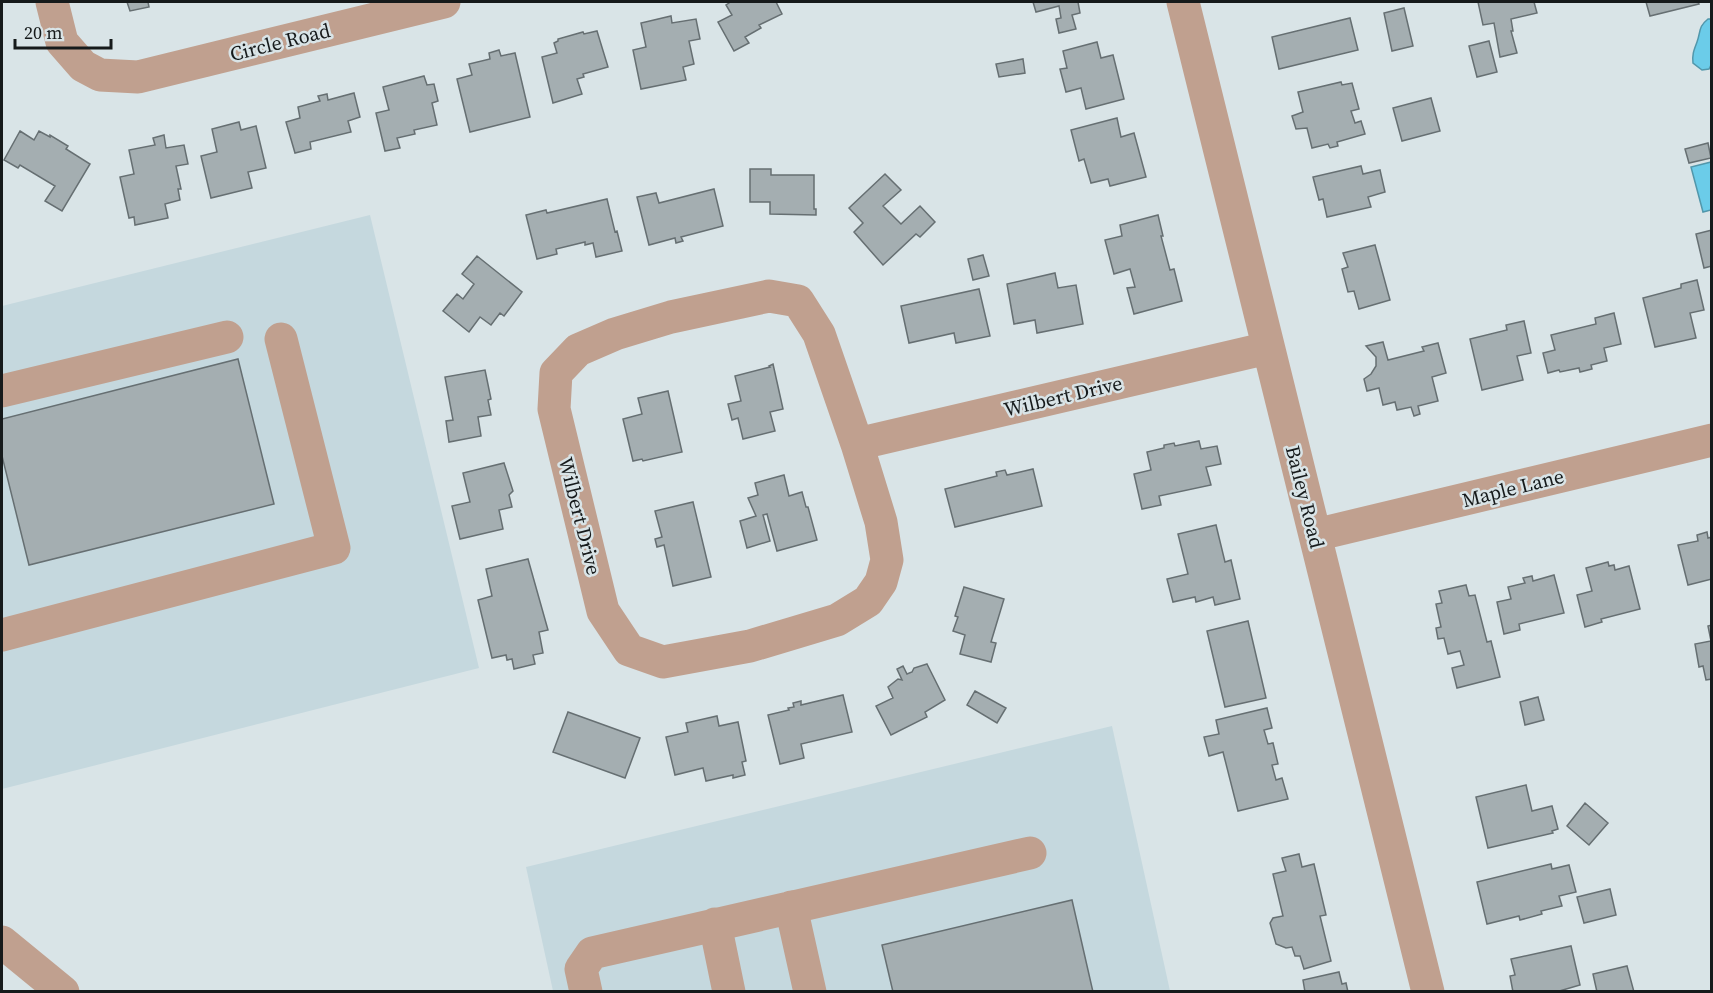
<svg xmlns="http://www.w3.org/2000/svg" width="1713" height="993" viewBox="0 0 1713 993" font-family="'Source Serif 4',serif">
	<style>
		.built { fill: #c5d8de }
		.water { fill: #6bcce9; stroke: #5297ab; stroke-width: 1.5 }
		.building { fill: #a4aeb1; stroke: #666f72; stroke-width: 1.5 }
		.lines { fill: none; stroke-linecap: round; stroke-linejoin: round }
		.minor { stroke: #c0a08f; stroke-width: 33 }
		.labels { text-anchor: middle; stroke-width: 5; stroke-linejoin: round; paint-order: stroke }
		.street-label { font-size: 20px; fill: #161a1b; stroke: #d9e4e7 }
	</style>
	<rect width="100%" height="100%" fill="#d9e4e7"/>
	<!-- built -->
	<path class="built" d="M370 215 479 668 2 789V306Z
		M1112 726 1170 991H553L526 867Z"/>
	<!-- water -->
	<path class="water" d="M1708 19H1711V65L1709 69 1702 70 1693 63C1692 54 1694 50 1697 42 1701 31 1698 27 1708 19Z
		M1711 162V210L1703 212 1691 167Z"/>
	<!-- building -->
	<path class="building" d="M127 2H148L149 7 130 11Z
		M728 2H776L782 14 759 25 761 28 745 37 749 43 734 51 718 22 732 15 726 5 729 3Z
		M1033 2H1078L1080 13 1072 15 1076 29 1059 33 1056 19 1061 18 1059 6 1036 12Z
		M1478 2H1534L1537 13 1511 19 1513 31H1511L1517 53 1500 57 1494 23 1483 25Z
		M1646 2H1698L1699 4 1650 16Z
		M1404 8 1413 46 1392 51 1384 13Z
		M671 16 672 23 696 19 700 39 689 41 694 64 683 67 686 80 641 89 633 50 646 47 641 23Z
		M1350 18 1358 50 1279 69 1272 37Z
		M597 31 608 67 583 74 584 77 577 79 582 94 553 103 542 57 557 53 554 43 558 41V39L583 32 584 34Z
		M1489 41 1497 72 1477 77 1469 46Z
		M1097 42 1101 58 1113 55 1124 99 1086 109 1081 88 1066 92 1060 69 1067 68 1063 51Z
		M499 50 501 56 515 53 530 117 470 132 457 79 472 75 469 64 490 59 489 53Z
		M1023 59 1025 73 999 77 996 64Z
		M424 76 427 85 434 84 438 101 432 103 437 125 414 130 415 134 397 138 400 148 385 151 376 113 389 110 383 87Z
		M1341 82 1342 85 1352 83 1359 109 1351 111 1355 123 1361 121 1365 134 1337 142 1338 146 1330 148 1328 144 1312 148 1307 128 1296 129 1292 116 1303 112 1298 92Z
		M354 93 360 117 348 121 351 132 310 142 311 149 295 153 286 122 300 118 298 107 320 101 318 96 327 94 328 100Z
		M1431 98 1440 131 1402 141 1393 108Z
		M1117 118 1121 137 1134 133 1146 177 1110 186 1108 179 1091 183 1084 159 1079 161 1071 130Z
		M239 122 241 130 256 126 266 168 248 172 252 188 211 198 201 156 217 152 212 129Z
		M20 131 34 140 39 131 50 137V135L68 146 66 149 90 164 62 211 45 201 55 186 20 165 18 168 4 160Z
		M164 135 166 148 184 145 188 164 176 166 181 189H178L180 200 165 204 168 218 135 225 134 217 129 218 120 177 134 174 129 150 155 145 153 138Z
		M1708 143 1711 158 1689 163 1685 149Z
		M1361 166 1363 174 1380 170 1385 192 1368 197 1371 207 1327 217 1323 199 1319 200 1313 177Z
		M750 169H771V175H814V209H816V215L770 214V202H750Z
		M885 174 901 190 883 206 901 224 920 206 935 222 920 237 916 234 883 265 854 232 863 223 849 208Z
		M714 189 723 226 681 237 683 241 676 243 675 238 649 245 637 197 656 193 659 203Z
		M607 199 615 232 617 231 622 251 596 257 593 243 585 245V242L556 249 557 254 537 259 526 215 546 210 547 213Z
		M1158 215 1163 236H1161L1170 270 1174 269 1182 301 1134 314 1127 288 1135 287 1130 269 1114 274 1105 240 1122 236 1120 225Z
		M1712 230V266L1704 268 1696 234Z
		M1375 245 1390 300 1359 309 1354 291 1348 292 1342 269 1348 267 1343 253Z
		M983 255 989 276 973 280 968 259Z
		M477 256 522 292 504 316 500 313 491 325 480 317 469 332 443 311 457 294 463 299 474 284 462 274Z
		M1055 273 1058 288 1076 285 1083 324 1037 333 1035 320 1014 324 1007 284Z
		M1697 280 1704 310 1690 313 1696 338 1655 347 1643 298 1681 288V284Z
		M979 289 990 336 956 343 954 333 909 343 901 306Z
		M1614 313 1621 344 1604 348 1607 361 1591 365 1592 369 1580 372 1579 368 1560 372 1559 370 1548 373 1543 353 1555 350 1551 335 1596 324 1595 318Z
		M1524 321 1531 353 1517 356 1523 380 1482 390 1470 339 1507 330 1506 325Z
		M1383 342 1388 360 1424 351 1422 347 1438 343 1446 373 1432 377 1438 401 1418 406 1420 414 1414 416 1411 407 1397 410 1395 402 1383 405 1379 388 1367 391 1364 379 1371 374 1376 366V357L1366 346Z
		M238 359 274 504 29 565 2 456V419Z
		M773 364 783 409 770 412 775 431 743 439 738 418 732 420 728 404 741 401 735 376 770 367 769 366Z
		M485 370 491 399 488 400 491 415 478 417 481 436 449 442 446 421 453 420 445 377Z
		M668 391 682 452 643 461 642 459 633 461 623 419 642 414 638 398Z
		M1199 441 1201 449 1217 446 1221 464 1206 467 1211 485 1159 496 1161 505 1142 509 1134 474 1151 470 1147 452 1164 448V445L1174 443 1175 446Z
		M504 463 513 491 509 495 512 507 499 510 503 529 460 539 452 506 470 502 463 473Z
		M1033 469 1042 506 955 527 945 489 997 476 996 472 1005 470 1007 475Z
		M784 475 789 496 802 492 806 507H808L817 540 777 551 767 514 763 515 770 541 747 548 740 521 756 516 748 498 758 495 755 483Z
		M693 502 711 577 673 586 664 545 657 547 655 539 662 537 655 511Z
		M1216 525 1225 562 1231 560 1240 599 1215 605 1213 597 1196 602 1195 597 1173 602 1167 579 1188 574 1178 534Z
		M1707 532 1708 538 1712 537V579L1688 585 1678 545 1698 541 1697 535Z
		M528 559 548 630 539 632 543 653 533 655 535 664 514 669 512 659 507 660 506 655 492 658 478 600 492 596 486 569Z
		M1608 562 1609 566 1614 565 1615 570 1629 566 1640 609 1601 619 1602 622 1585 627 1577 595 1592 591 1586 568Z
		M1554 575 1564 613 1519 624 1520 630 1504 634 1497 602 1511 599 1508 587 1525 583 1523 578 1532 576 1533 581Z
		M1466 585 1469 596 1475 595 1487 642 1491 641 1500 677 1457 688 1452 668 1464 665 1460 651 1448 654 1444 638 1438 639 1436 628 1441 627 1436 604 1442 603 1439 591Z
		M964 587 1004 599 991 642 996 643 991 662 960 654 965 635 953 631 958 617 955 616Z
		M1248 621 1266 698 1225 707 1207 631Z
		M1712 625V679L1706 680 1703 666 1699 667 1695 644 1711 641 1708 626Z
		M927 664 945 700 925 712 927 717 891 735 876 706 893 698 888 687 898 679 902 680 897 669 903 666 907 674 912 672 914 668Z
		M975 691 1006 708 997 723 967 705Z
		M843 695 852 732 801 744 804 758 780 764 768 715 789 710 788 708 794 707 793 703 801 701V705Z
		M1538 697 1544 720 1525 725 1520 702Z
		M1267 708 1272 728 1264 730 1268 744 1273 743 1278 764 1272 765 1276 780 1282 778 1288 799 1238 811 1223 752 1209 756 1204 737 1219 734 1216 720Z
		M568 712 640 738 625 778 553 752Z
		M717 716 719 726 738 722 746 761 742 762 745 775 733 778V775L706 781 703 768 675 775 666 737 688 732 686 723Z
		M1526 785 1532 811 1552 806 1558 829 1552 831 1553 833 1488 848 1476 797Z
		M1585 803 1608 823 1589 845 1567 826Z
		M1299 854 1302 867 1314 864 1326 915 1320 916 1331 961 1304 969 1300 956H1295L1292 947 1286 948 1276 944 1270 923 1273 918 1283 916 1273 874 1286 871 1282 858Z
		M1551 864 1552 869 1569 865 1576 892 1559 896 1562 906 1541 911 1542 914 1520 920 1519 916 1487 924 1477 882Z
		M1610 889 1616 915 1584 923 1577 897Z
		M1072 900 1093 992H893L882 945Z
		M1571 946 1580 985 1556 992H1513L1510 976 1515 975 1511 959Z
		M1627 966 1634 992H1597L1593 974Z
		M1339 972 1342 984 1346 983 1348 992H1305L1303 980Z"/>
	<g class="lines">
		<!-- minor -->
		<path class="minor" d="M52 2 62 42 83 66 100 75 138 77 444 2
			M1183 2 1428 992
			M769 296 798 301 819 334 857 444 881 522 887 560 881 582 868 601 837 620 750 646 663 662 629 650 603 611 554 409 556 373 578 350 615 334 671 317Z
			M2 391 227 337
			M857 444 1268 348
			M1315 535 1712 440
			M2 635 334 548 281 339
			M791 907 810 992
			M715 924 729 992
			M2 942 63 992
			M586 992 581 969 592 953 1030 853"/>
	</g>
	<g class="labels">
		<!-- street labels -->
		<g class="street-label">
			<text transform="translate(280 42) rotate(-14)" y="7">Circle Road</text>
			<text transform="translate(1063 396) rotate(-13)" y="7">Wilbert Drive</text>
			<text transform="translate(1513 488) rotate(-14)" y="7">Maple Lane</text>
			<text transform="translate(1305 497) rotate(76)" y="7">Bailey Road</text>
			<text transform="translate(580 516) rotate(76)" y="7">Wilbert Drive</text>
		</g>
	</g>
	<!-- border -->
	<rect width="1713" height="993" fill="none" stroke="#161a1b" stroke-width="6"/>
	<!-- scale -->
	<path d="M15 39v9h96v-9" fill="none" stroke="#161a1b" stroke-width="3"/>
	<text x="24" y="39" font-size="18" fill="#161a1b" stroke="#d9e4e7" stroke-width="4.5" paint-order="stroke">20 m</text>
</svg>
